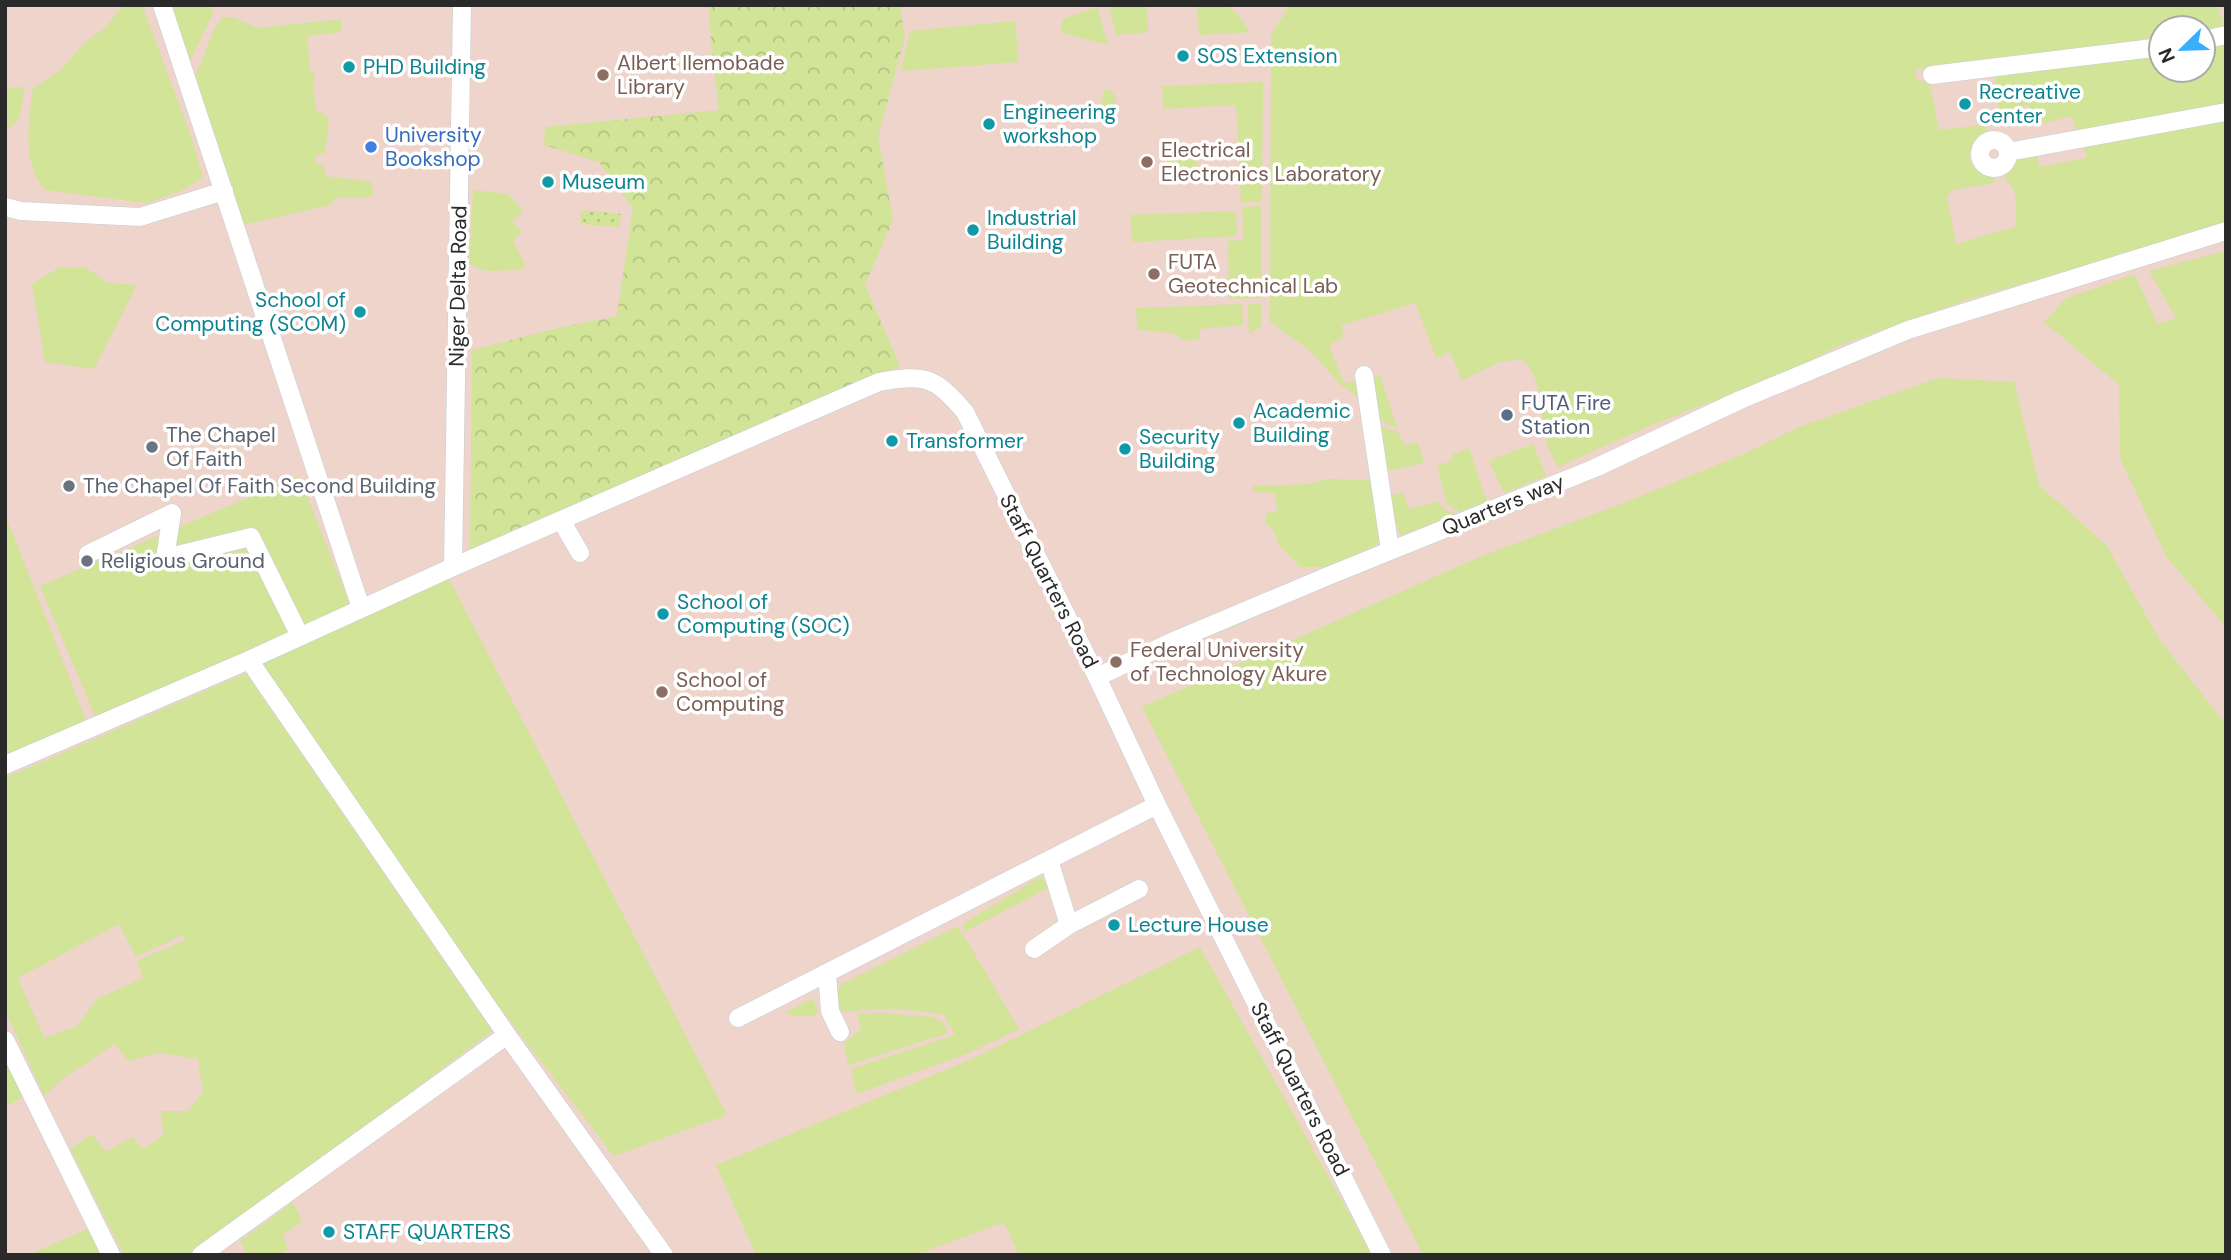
<svg xmlns="http://www.w3.org/2000/svg" width="2231" height="1260" viewBox="0 0 2231 1260" font-family="'DM Sans',sans-serif">
	<style>
		.education { fill: #eed4cb; fill-rule: evenodd }
		.grass { fill: #d1e497; fill-rule: evenodd }
		.forest { fill: url(#forest-crowns) }
		.park { fill: url(#park-dots) }
		.lines { fill: none; stroke-linecap: round; stroke-linejoin: round }
		.minor-casing { stroke: #c4ced4; stroke-width: 19 }
		.minor { stroke: #fff; stroke-width: 18 }
		.culture-dot { fill: #0f9aa8; stroke: #fff; stroke-width: 2.5 }
		.education-dot { fill: #8d6e63; stroke: #fff; stroke-width: 2.5 }
		.shop-dot { fill: #3f7fe0; stroke: #fff; stroke-width: 2.5 }
		.service-dot { fill: #5c6f8a; stroke: #fff; stroke-width: 2.5 }
		.worship-dot { fill: #6b7280; stroke: #fff; stroke-width: 2.5 }
		.labels { text-anchor: middle; stroke-width: 7; stroke-linejoin: round; paint-order: stroke }
		.culture-label { font-size: 21px; fill: #0d838f; stroke: #fff; text-anchor: start }
		.education-label { font-size: 21px; fill: #785e54; stroke: #fff; text-anchor: start }
		.shop-label { font-size: 21px; fill: #366cbe; stroke: #fff; text-anchor: start }
		.street-label { font-size: 21px; fill: #2a2a2a; stroke: #fff }
		.service-label { font-size: 21px; fill: #4e5e75; stroke: #fff; text-anchor: start }
		.worship-label { font-size: 21px; fill: #5b616d; stroke: #fff; text-anchor: start }
	</style>
	<defs>
		<pattern id="forest-crowns" width="20" height="18" patternUnits="userSpaceOnUse" patternTransform="scale(1.75)"><rect width="20" height="18" fill="#d1e497"/><path d="M2 6a3 3 0 1 1 6 0M12 15a3 3 0 1 1 6 0" fill="none" stroke="#b4c482"/></pattern>
		<pattern id="park-dots" width="8" height="8" patternUnits="userSpaceOnUse" patternTransform="scale(1.75)"><rect width="8" height="8" fill="#d1e497"/><path d="M2 2h.1M6 6h.1" fill="none" stroke="#b4c482" stroke-width="1.8" stroke-linecap="round"/></pattern>
	</defs>
	<rect width="100%" height="100%" fill="#ecdedc"/>
	<!-- education -->
	<path class="education" d="M5 5H2226V1255H5ZM2161 28H2203V70H2161Z"/>
	<!-- grass -->
	<path class="grass" d="M124 5H142L192 139 203 177 183 190 146 203 45 190C21 163 29 121 33 88L60 71 86 41 104 29Z
		M163 5H206L214 12 186 69Z
		M1109 5H1147L1148 32 1116 35Z
		M1197 5H1227L1239 16 1250 32 1199 35Z
		M1290 5H2217L2225 28 2203 31V28H2161V38L2096 48 1915 70 1917 82 1929 79 1939 130 1986 125 1988 137 1979 142 1977 150 1969 153 1971 163 1978 161 1983 168 1994 173 1995 183 1952 190 1947 197 1956 244 2015 227C2017 206 2019 189 2001 173V169L2010 166 2011 155 2035 152 2040 167 2086 158 2084 148 2226 119V225L1969 299 1840 345 1785 373 1649 426 1558 467C1555 461 1551 454 1548 447 1538 418 1547 383 1522 359L1500 362 1462 380 1450 352 1436 358 1415 303 1342 325 1343 338 1329 345 1344 383 1359 380 1362 400 1341 385 1309 350 1270 322 1271 34Z
		M1097 7 1108 45 1060 32 1063 19Z
		M223 17H232L258 28 342 19 341 32 307 36 310 71H313L316 81 313 84 316 110 329 117 325 153 317 154 314 163 323 165 326 176 372 182 373 195C357 202 350 195 335 198L331 205 242 225 193 82 214 30Z
		M1015 21 1019 62 901 71 910 31Z
		M2226 41V107L2077 135 2072 116 2033 126 2028 105 1999 112 1994 76 2036 68 2161 55V70H2203V46Z
		M1263 82 1262 201 1241 203 1236 105 1163 109 1162 86Z
		M25 87 19 120 5 133V88Z
		M1110 89 1116 98V117L1111 121H1097L1096 115 1100 112 1104 90Z
		M1196 148 1198 171 1167 173V149Z
		M473 190 508 194 523 211 512 222 522 231 513 241 525 264 523 270 486 271 469 264Z
		M1261 206 1262 298 1229 299 1228 241 1243 240 1242 207Z
		M1236 211 1237 236 1132 242 1130 215Z
		M2226 251V627L2166 556 2120 458 2119 385 2044 322 2065 299 2134 274 2158 324 2176 318 2149 271Z
		M60 267 86 268 108 283 137 285 94 369 45 362 32 284Z
		M1261 303 1262 325 1249 335 1248 304Z
		M1242 304 1243 325 1200 329 1199 339 1185 341 1172 333 1138 330 1136 308Z
		M1380 375 1398 429 1377 418 1369 379Z
		M1938 378 2014 382 2039 485 2107 546 2159 639 2226 725V1255H1423L1142 707 1482 556 1621 504 1744 454 1802 426Z
		M1377 425 1398 432 1404 445 1418 443 1424 463 1387 471Z
		M1533 444 1546 476 1504 493 1489 461Z
		M1469 448 1487 502 1459 512 1447 504 1437 466 1453 460 1452 455Z
		M299 476 351 607 96 718 40 586Z
		M1327 479 1374 480 1383 535 1375 546 1327 567H1300L1279 545 1274 531 1265 522 1267 512H1277L1275 493 1253 492V486L1310 484Z
		M1403 492 1409 509 1439 501 1443 508 1455 514 1401 536 1387 498Z
		M5 514 86 720 5 756Z
		M445 571 727 1115 614 1156 382 855 251 663Z
		M246 673 492 1031 288 1184 187 1255H124L70 1149 92 1134 106 1152 132 1137 143 1149 164 1135 160 1111H188L203 1092 198 1059 160 1053 128 1061 115 1044 61 1080 44 1096 5 1010V778ZM119 924 136 957 182 935 185 940 137 961 143 978 97 999 77 1026 44 1038 18 978Z
		M1041 876 1048 888 964 932 963 924Z
		M958 926 1019 1029 966 1054 856 1094 851 1069 955 1035 944 1015C911 1008 877 1007 844 1012L835 1004 840 985Z
		M1200 947 1372 1255H1019L1004 1222 916 1255H756L716 1165 972 1059Z
		M812 999 817 1006V1014L810 1016H791L786 1012Z
		M884 1013 932 1017 944 1023 948 1033 848 1065 844 1043 861 1030 858 1014Z
		M5 1059 23 1097 5 1107Z
		M293 1202 302 1221 283 1235 288 1249 280 1255H247L240 1241Z
		M89 1228 101 1255H29Z"/>
	<!-- forest -->
	<path class="forest" d="M709 5H900L905 38 878 136 893 220 865 285 900 366 470 549 472 350 554 329 617 316 633 208 599 162 544 145 545 127 719 110 711 43Z"/>
	<!-- park -->
	<path class="park" d="M581 210 621 214 619 227 580 224Z"/>
	<g class="lines">
		<defs>
			<path id="minor" d="M162 5 361 608
				M2203 40 2226 35
				M1932 75 2161 47
				M1980 154a14 14 0 1 1 28 0a14 14 0 1 1-28 0Z
				M2008 152 2226 112
				M5 207 21 211 140 217 224 191
				M1364 375 1390 550
				M561 520 580 553
				M88 554 172 513 165 558 251 537 300 636
				M453 567 462 5
				M249 660 507 1035 664 1255
				M1097 677 1176 640 1328 576 1595 468 1740 400 1908 330 2226 231
				M5 765 249 660 453 567 879 382C925 374 934 376 965 412L1097 677 1157 805 1382 1255
				M1069 925 1139 889
				M1034 949 1069 925 1049 860
				M827 974 830 1011 840 1032
				M738 1018 1157 805
				M5 1040 111 1255
				M201 1255 507 1035"/>
		</defs>
		<!-- minor casing -->
		<use href="#minor" class="minor-casing"/>
		<!-- minor -->
		<use href="#minor" class="minor"/>
	</g>
	<!-- markers -->
	<g class="culture-dot">
		<circle cx="1183" cy="56" r="7"/>
		<circle cx="349" cy="67" r="7"/>
		<circle cx="1965" cy="104" r="7"/>
		<circle cx="989" cy="124" r="7"/>
		<circle cx="548" cy="182" r="7"/>
		<circle cx="973" cy="230" r="7"/>
		<circle cx="360" cy="312" r="7"/>
		<circle cx="1239" cy="423" r="7"/>
		<circle cx="892" cy="441" r="7"/>
		<circle cx="1125" cy="449" r="7"/>
		<circle cx="663" cy="614" r="7"/>
		<circle cx="1114" cy="925" r="7"/>
		<circle cx="329" cy="1232" r="7"/>
	</g>
	<g class="education-dot">
		<circle cx="603" cy="75" r="7"/>
		<circle cx="1147" cy="162" r="7"/>
		<circle cx="1154" cy="274" r="7"/>
		<circle cx="1116" cy="662" r="7"/>
		<circle cx="662" cy="692" r="7"/>
	</g>
	<circle class="shop-dot" cx="371" cy="147" r="7"/>
	<circle class="service-dot" cx="1507" cy="415" r="7"/>
	<g class="worship-dot">
		<circle cx="152" cy="447" r="7"/>
		<circle cx="69" cy="486" r="7"/>
		<circle cx="87" cy="561" r="7"/>
	</g>
	<g class="labels">
		<!-- culture labels -->
		<g class="culture-label">
			<text x="1197" y="63">SOS Extension</text>
			<text x="363" y="74">PHD Building</text>
			<text x="1979" y="99">Recreative<tspan x="1979" dy="24">center</tspan></text>
			<text x="1003" y="119">Engineering<tspan x="1003" dy="24">workshop</tspan></text>
			<text x="562" y="189">Museum</text>
			<text x="987" y="225">Industrial<tspan x="987" dy="24">Building</tspan></text>
			<text x="346" y="307" text-anchor="end">School of<tspan x="346" dy="24">Computing (SCOM)</tspan></text>
			<text x="1253" y="418">Academic<tspan x="1253" dy="24">Building</tspan></text>
			<text x="1139" y="444">Security<tspan x="1139" dy="24">Building</tspan></text>
			<text x="906" y="448">Transformer</text>
			<text x="677" y="609">School of<tspan x="677" dy="24">Computing (SOC)</tspan></text>
			<text x="1128" y="932">Lecture House</text>
			<text x="343" y="1239">STAFF QUARTERS</text>
		</g>
		<!-- education labels -->
		<g class="education-label">
			<text x="617" y="70">Albert Ilemobade<tspan x="617" dy="24">Library</tspan></text>
			<text x="1161" y="157">Electrical<tspan x="1161" dy="24">Electronics Laboratory</tspan></text>
			<text x="1168" y="269">FUTA<tspan x="1168" dy="24">Geotechnical Lab</tspan></text>
			<text x="1130" y="657">Federal University<tspan x="1130" dy="24">of Technology Akure</tspan></text>
			<text x="676" y="687">School of<tspan x="676" dy="24">Computing</tspan></text>
		</g>
		<!-- shop labels -->
		<g class="shop-label">
			<text x="385" y="142">University<tspan x="385" dy="24">Bookshop</tspan></text>
		</g>
		<!-- street labels -->
		<g class="street-label">
			<text transform="translate(458 286) rotate(-89)" y="7">Niger Delta Road</text>
			<text transform="translate(1503 505) rotate(-22)" y="7">Quarters way</text>
			<text transform="translate(1049 581) rotate(63)" y="7">Staff Quarters Road</text>
			<text transform="translate(1300 1089) rotate(63)" y="7">Staff Quarters Road</text>
		</g>
		<!-- service labels -->
		<g class="service-label">
			<text x="1521" y="410">FUTA Fire<tspan x="1521" dy="24">Station</tspan></text>
		</g>
		<!-- worship labels -->
		<g class="worship-label">
			<text x="166" y="442">The Chapel<tspan x="166" dy="24">Of Faith</tspan></text>
			<text x="83" y="493">The Chapel Of Faith Second Building</text>
			<text x="101" y="568">Religious Ground</text>
		</g>
	</g>
	<!-- border -->
	<rect width="2231" height="1260" fill="none" stroke="#2a2a2a" stroke-width="14"/>
	<!-- north arrow -->
	<g transform="translate(2182 49) rotate(247)"><circle r="33" fill="#ffffff" stroke="#aaaaaa" stroke-width="2"/>
	<path d="M0-5L12 26L0 18L-12 26Z" fill="#3aaefc"/>
	<text y="-10" font-size="19" font-weight="bold" text-anchor="middle" fill="#2a2a2a">N</text>
	</g>
</svg>
